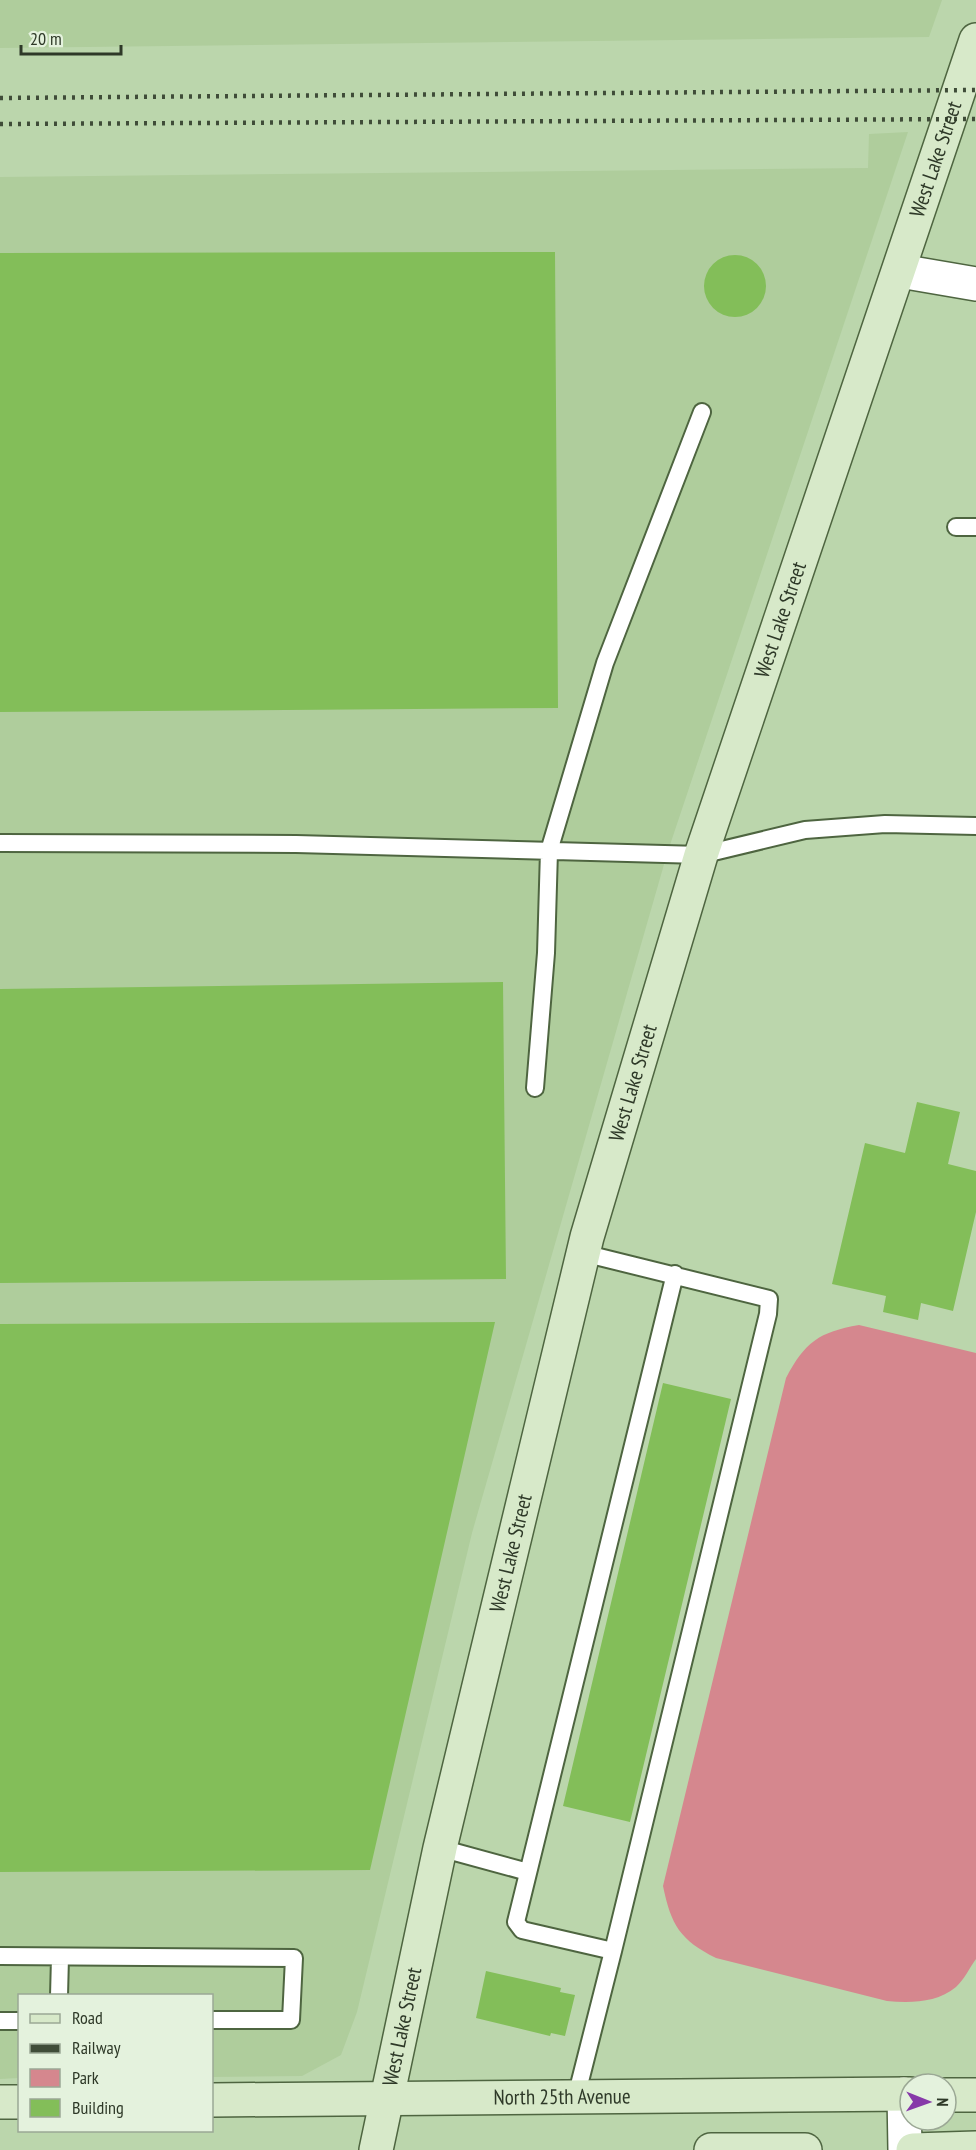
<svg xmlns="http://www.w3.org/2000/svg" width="976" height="2150" viewBox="0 0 976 2150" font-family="'PT Sans Narrow',sans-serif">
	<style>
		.built { fill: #afcd9c }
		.green { fill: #d5878e }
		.building { fill: #83be59 }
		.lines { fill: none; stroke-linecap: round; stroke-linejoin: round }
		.lane-casing { stroke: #4e6540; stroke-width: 20 }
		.street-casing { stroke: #4e6540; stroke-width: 36 }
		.secondary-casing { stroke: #4e6540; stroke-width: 36 }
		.lane { stroke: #fff; stroke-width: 16 }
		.street { stroke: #fff; stroke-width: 33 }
		.secondary { stroke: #d7e9c9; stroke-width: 33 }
		.rail { stroke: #3f4c38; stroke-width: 4.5; stroke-dasharray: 3 6; stroke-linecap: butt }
		.labels { text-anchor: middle; stroke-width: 5; stroke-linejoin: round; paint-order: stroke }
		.street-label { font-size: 21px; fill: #2e3928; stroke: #e4f2dd }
	</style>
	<rect width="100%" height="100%" fill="#bbd6ac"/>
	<!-- built -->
	<path class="built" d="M0 0H942L929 37 0 48Z
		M908 132 667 854 472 1533 357 2012 341 2055 302 2076 212 2077V1996H20L19 2078 0 2079V177L868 168 869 134Z"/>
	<!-- green -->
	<path class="green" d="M859 1325 976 1353V1959C970 1967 964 1980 956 1987 937 2003 910 2003 887 2001L716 1958C680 1940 671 1925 663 1886L786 1378C805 1342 819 1332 859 1325Z"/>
	<!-- building -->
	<path class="building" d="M555 252 558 708 0 712V253Z
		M704 286a31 31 0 1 1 62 0a31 31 0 1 1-62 0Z
		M503 982 506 1279 0 1283V989Z
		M917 1102 960 1112 948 1164 976 1171V1212L953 1311 921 1303 918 1320 883 1312 886 1296 832 1284 865 1143 905 1153Z
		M495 1322 370 1870 0 1872V1324Z
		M663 1383 731 1399 630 1822 563 1806Z
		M486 1971 561 1988 560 1992 575 1995 565 2036 551 2033 550 2036 476 2018Z"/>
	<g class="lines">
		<defs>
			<path id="lane" d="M956 527H976
				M0 843 296 844 701 855 805 830 885 824 976 826
				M535 1088 546 953 549 851 605 663 702 412
				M583 1253 769 1299 768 1314 613 1951
				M440 1848 528 1872
				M0 1956 294 1958 291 2020H212
				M59 1996 60 1957
				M0 2021H20
				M576 2097 613 1951 522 1930 516 1922 675 1274"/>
			<path id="street" d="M900 271 976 284
				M904 2094 905 2150"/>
			<g id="secondary">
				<path d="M946 2095H976"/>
				<path id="s1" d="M212 2100 910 2094"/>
				<path d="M0 2102H20"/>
				<path id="s2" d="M376 2150 440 1848 587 1237 701 855 976 40"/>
				<path d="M711 2150H805"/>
				<path d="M913 2150 976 2148"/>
			</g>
		</defs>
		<!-- lane casing -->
		<use href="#lane" class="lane-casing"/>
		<!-- street casing -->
		<use href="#street" class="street-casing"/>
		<!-- secondary casing -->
		<use href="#secondary" class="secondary-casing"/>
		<!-- lane -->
		<use href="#lane" class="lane"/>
		<!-- street -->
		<use href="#street" class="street"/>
		<!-- secondary -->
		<use href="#secondary" class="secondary"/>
		<!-- rail -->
		<path class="rail" d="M0 98 976 90
			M0 124 976 119"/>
	</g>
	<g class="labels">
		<!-- street labels -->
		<g class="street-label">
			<text dy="7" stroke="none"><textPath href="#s2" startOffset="2070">West Lake Street</textPath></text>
			<text dy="7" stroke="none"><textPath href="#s2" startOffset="1584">West Lake Street</textPath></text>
			<text dy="7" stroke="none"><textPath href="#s2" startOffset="1098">West Lake Street</textPath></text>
			<text dy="7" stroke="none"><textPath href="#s2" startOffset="612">West Lake Street</textPath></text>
			<text dy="7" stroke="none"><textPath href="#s2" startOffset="126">West Lake Street</textPath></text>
			<text dy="7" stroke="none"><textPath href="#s1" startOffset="350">North 25th Avenue</textPath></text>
		</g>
	</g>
	<!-- legend -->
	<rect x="18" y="1994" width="195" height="138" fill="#e4f2dd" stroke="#9ba895" stroke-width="1.5"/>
	<rect x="30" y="2014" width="30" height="9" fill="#d7e9c9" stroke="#9ba895" stroke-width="1.5"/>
	<text x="72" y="2024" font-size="18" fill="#2e3928">Road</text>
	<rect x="30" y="2044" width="30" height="9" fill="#3f4c38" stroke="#9ba895" stroke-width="1.5"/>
	<text x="72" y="2054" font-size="18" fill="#2e3928">Railway</text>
	<rect x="30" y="2069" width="30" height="18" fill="#d5878e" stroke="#9ba895" stroke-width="1.5"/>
	<text x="72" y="2084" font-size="18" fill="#2e3928">Park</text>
	<rect x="30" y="2099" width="30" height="18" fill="#83be59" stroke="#9ba895" stroke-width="1.5"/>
	<text x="72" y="2114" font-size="18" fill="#2e3928">Building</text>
	<!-- north arrow -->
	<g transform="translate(928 2102) rotate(91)"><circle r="28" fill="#e4f2dd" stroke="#9ba895" stroke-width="1.5"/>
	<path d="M0-4.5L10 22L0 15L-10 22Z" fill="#8739a9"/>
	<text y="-9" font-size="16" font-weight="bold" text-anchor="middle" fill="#2e3928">N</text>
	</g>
	<!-- scale -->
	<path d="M21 45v9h100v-9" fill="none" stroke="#2e3928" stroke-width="3"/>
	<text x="30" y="45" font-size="18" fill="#2e3928" stroke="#e4f2dd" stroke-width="4.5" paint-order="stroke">20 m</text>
</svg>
